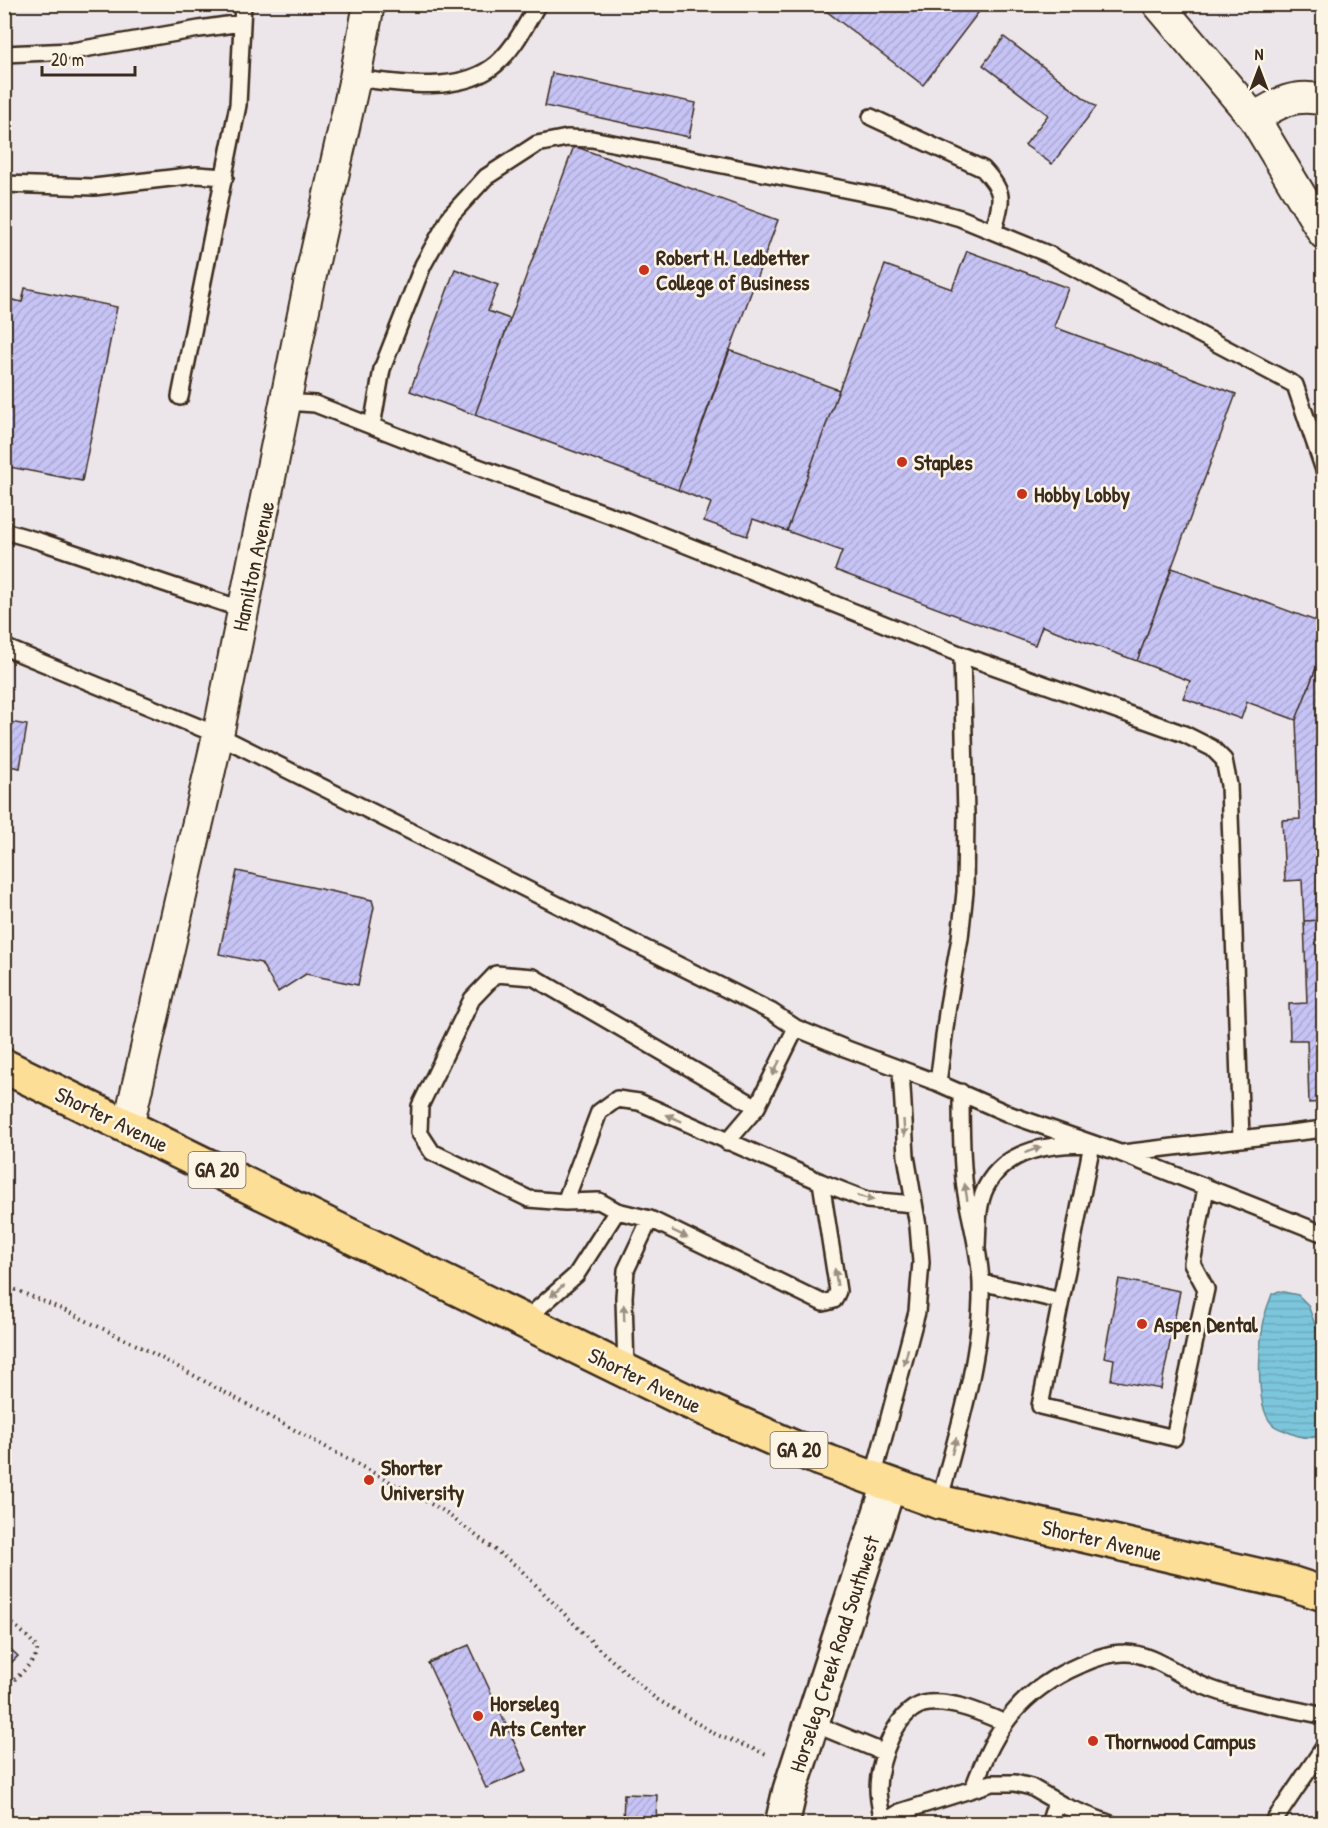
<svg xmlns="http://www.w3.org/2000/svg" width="1328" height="1828" viewBox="0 0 1328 1828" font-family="'Patrick Hand',sans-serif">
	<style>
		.water { fill: url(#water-rules); stroke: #628890; stroke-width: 1.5 }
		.building { fill: url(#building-hatch); stroke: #3b2a1e; stroke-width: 1.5 }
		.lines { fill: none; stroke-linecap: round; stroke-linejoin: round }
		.service-casing { stroke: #3b2a1e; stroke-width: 20 }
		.minor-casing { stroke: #3b2a1e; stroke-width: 34 }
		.tertiary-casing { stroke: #3b2a1e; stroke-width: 38 }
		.primary-casing { stroke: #3b2a1e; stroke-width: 38 }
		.path { stroke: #3b2a1e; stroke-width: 4; stroke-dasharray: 1.5 4.5; stroke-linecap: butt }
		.service { stroke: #fcf5e5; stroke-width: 15 }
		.minor { stroke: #fcf5e5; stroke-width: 30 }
		.tertiary { stroke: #fcf5e5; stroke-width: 33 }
		.primary { stroke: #fdde96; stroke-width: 33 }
		.oneway { fill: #9c9082 }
		.poi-dot { fill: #c8321e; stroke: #fcf5e5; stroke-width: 2 }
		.labels { text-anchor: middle; stroke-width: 5; stroke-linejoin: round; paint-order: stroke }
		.shield { fill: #fcf5e5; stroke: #75675a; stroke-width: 1.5 }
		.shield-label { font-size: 21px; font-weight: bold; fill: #3b2a1e }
		.poi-label { font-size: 22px; font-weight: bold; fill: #3b2a1e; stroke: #fcf5e5; text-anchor: start }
		.street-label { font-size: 22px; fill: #3b2a1e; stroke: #fcf5e5 }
	</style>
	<defs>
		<pattern id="water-rules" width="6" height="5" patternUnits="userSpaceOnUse" patternTransform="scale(1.5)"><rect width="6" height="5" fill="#7cc6dc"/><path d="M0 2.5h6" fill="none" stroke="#6caabc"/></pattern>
		<pattern id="building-hatch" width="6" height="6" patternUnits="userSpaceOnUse" patternTransform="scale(1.5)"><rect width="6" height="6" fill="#c6c3f5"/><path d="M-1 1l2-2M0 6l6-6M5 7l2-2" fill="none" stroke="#aba8d2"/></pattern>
	</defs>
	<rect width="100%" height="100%" fill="#ece6ea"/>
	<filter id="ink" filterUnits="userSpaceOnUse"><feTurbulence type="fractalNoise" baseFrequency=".0167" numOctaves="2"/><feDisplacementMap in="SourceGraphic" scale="12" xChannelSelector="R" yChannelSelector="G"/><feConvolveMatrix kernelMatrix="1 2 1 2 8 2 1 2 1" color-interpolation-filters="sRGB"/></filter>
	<g filter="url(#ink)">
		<!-- water -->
		<path class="water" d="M1279 1291 1298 1295 1308 1305 1318 1333 1323 1367 1324 1434C1311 1440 1301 1438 1288 1432 1283 1430 1276 1428 1272 1424 1254 1405 1259 1341 1265 1316 1266 1308 1270 1301 1272 1294Z"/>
		<!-- building -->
		<path class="building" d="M817 4H983L984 5 923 85Z
			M1004 37 1096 107 1052 164 1025 145 1048 115 983 65Z
			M552 73 696 103 689 137 545 106Z
			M574 146 778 220 678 490 475 415Z
			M967 251 1068 288 1054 327 1236 394 1137 661 1042 626 1035 645 835 570 842 551 787 531 885 265 952 289Z
			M455 269 498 285 488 311 510 319 475 415 410 391Z
			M25 288 117 307 82 481 4 466V298L22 302Z
			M729 350 839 390 787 531 753 519 747 536 704 521 711 503 678 490Z
			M1172 568 1324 624V647L1296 720 1247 702 1241 719 1183 698 1190 681 1137 661Z
			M1317 666 1324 675V920L1304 921 1302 880 1285 881 1282 820 1300 819 1296 720Z
			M4 721 27 725 20 768 4 765Z
			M237 871 372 900 374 907 358 985 306 974 278 992 261 963 219 954Z
			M1324 920V1102L1309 1103 1307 1040H1290L1289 1004 1307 1003 1304 921Z
			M1119 1279 1180 1291 1161 1389 1111 1380 1114 1359 1104 1357Z
			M4 1643 18 1656 4 1670Z
			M469 1645 527 1770 486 1788 428 1663Z
			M624 1794 657 1795 656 1824H623Z"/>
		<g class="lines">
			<defs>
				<path id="service" d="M4 54 72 51 199 29 241 23
					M355 78C396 83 454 94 491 68 512 53 525 26 538 4
					M871 117 983 169C1007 195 1001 199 994 231
					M4 184 94 187 197 175 225 177
					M180 397 238 105 243 4
					M286 402 315 404 459 460 626 521 962 655 1184 734 1212 748 1224 760 1229 785 1241 1139
					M372 426 382 369 423 265 451 215 486 177 537 144 567 138 592 139 894 199 960 218 1048 254 1295 385 1324 470
					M4 531 39 541 244 610
					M4 647 218 735 772 1012 796 1028 847 1049 938 1083 1011 1115 1120 1153 1324 1234
					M938 1083 948 1005 960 938 965 892 966 815 962 655
					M757 1107 533 977 496 974 472 999 420 1106 419 1132 432 1152 529 1199 565 1202 599 1201 617 1211 650 1219 823 1303 834 1300 838 1291 821 1182
					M727 1142 757 1107 796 1028
					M1123 1153 1324 1129
					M565 1202 599 1112 617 1099 639 1102 821 1182 867 1200 914 1204
					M977 1247C978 1227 977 1205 986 1187 1007 1147 1053 1144 1092 1144L1040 1406 1174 1438 1206 1289 1192 1263 1206 1188
					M981 1282 1061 1301
					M525 1320 576 1275 617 1211
					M626 1371 624 1297 626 1270 650 1219
					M873 1478 917 1312 921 1262 918 1226 906 1156 901 1070
					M939 1502C957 1435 983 1353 981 1283 980 1251 970 1220 965 1188 961 1157 961 1124 961 1092
					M812 1723 885 1753
					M973 1789C994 1729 1020 1691 1080 1665 1093 1659 1109 1653 1124 1653 1151 1652 1179 1676 1204 1686 1242 1702 1283 1706 1324 1716
					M883 1821C881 1811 878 1800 878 1789 878 1761 896 1706 929 1703 955 1701 982 1713 1005 1723
					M881 1824 900 1812 992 1783H1015L1031 1787 1064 1806 1111 1824
					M1049 1824 1056 1802
					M1272 1824 1324 1747"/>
				<path id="minor" d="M1158 4 1254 118 1324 234
					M1254 118C1278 103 1294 93 1324 100
					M128 1127 218 735 311 275 355 78 369 4"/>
				<path id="tertiary" d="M782 1824 790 1790 889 1485"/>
				<path id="primary" d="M4 1066 685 1400 820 1459 939 1502 1287 1582 1324 1594"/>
			</defs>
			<!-- service casing -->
			<use href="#service" class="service-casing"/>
			<!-- minor casing -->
			<use href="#minor" class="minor-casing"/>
			<!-- tertiary casing -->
			<use href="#tertiary" class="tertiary-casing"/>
			<!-- primary casing -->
			<use href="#primary" class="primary-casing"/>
			<!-- path -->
			<path class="path" d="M4 1285 64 1310 143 1348 442 1510 519 1568 599 1649 655 1698 717 1735 769 1755
				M4 1616C11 1623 36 1642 37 1650 38 1660 12 1682 4 1689"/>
			<!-- service -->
			<use href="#service" class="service"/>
			<!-- minor -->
			<use href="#minor" class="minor"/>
			<!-- tertiary -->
			<use href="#tertiary" class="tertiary"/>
			<!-- primary -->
			<use href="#primary" class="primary"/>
		</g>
		<!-- one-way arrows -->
		<defs><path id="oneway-solid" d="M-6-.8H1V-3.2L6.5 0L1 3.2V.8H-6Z" transform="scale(1.5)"/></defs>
		<g class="oneway">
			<use href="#oneway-solid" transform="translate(776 1068) rotate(116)"/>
			<use href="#oneway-solid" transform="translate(674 1118) rotate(-156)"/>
			<use href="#oneway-solid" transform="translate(904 1128) rotate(87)"/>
			<use href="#oneway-solid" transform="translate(1033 1150) rotate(-20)"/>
			<use href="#oneway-solid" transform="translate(966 1192) rotate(-99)"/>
			<use href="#oneway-solid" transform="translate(866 1198) rotate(14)"/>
			<use href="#oneway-solid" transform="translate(680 1234) rotate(26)"/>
			<use href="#oneway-solid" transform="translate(836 1277) rotate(-99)"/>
			<use href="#oneway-solid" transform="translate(557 1291) rotate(138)"/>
			<use href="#oneway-solid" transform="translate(624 1313) rotate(-92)"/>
			<use href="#oneway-solid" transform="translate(906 1357) rotate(104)"/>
			<use href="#oneway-solid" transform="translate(954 1446) rotate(-75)"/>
		</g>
	</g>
	<!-- markers -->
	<g class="poi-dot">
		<circle cx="644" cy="270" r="6"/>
		<circle cx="902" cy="462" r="6"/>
		<circle cx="1022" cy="494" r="6"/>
		<circle cx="1142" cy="1324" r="6"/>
		<circle cx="369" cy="1480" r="6"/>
		<circle cx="478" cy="1716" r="6"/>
		<circle cx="1093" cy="1741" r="6"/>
	</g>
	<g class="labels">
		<!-- shield labels -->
		<g class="shield">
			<rect x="188.5" y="1152" width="57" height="36" rx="4.5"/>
			<rect x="770.5" y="1432" width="57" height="36" rx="4.5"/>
		</g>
		<g class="shield-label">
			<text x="217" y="1177">GA 20</text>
			<text x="799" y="1457">GA 20</text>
		</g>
		<!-- poi labels -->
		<g class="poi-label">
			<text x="656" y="265">Robert H. Ledbetter<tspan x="656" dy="25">College of Business</tspan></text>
			<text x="914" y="470">Staples</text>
			<text x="1034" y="502">Hobby Lobby</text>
			<text x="1154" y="1332">Aspen Dental</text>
			<text x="381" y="1475">Shorter<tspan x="381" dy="25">University</tspan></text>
			<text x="490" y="1711">Horseleg<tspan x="490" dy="25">Arts Center</tspan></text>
			<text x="1105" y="1749">Thornwood Campus</text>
		</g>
		<!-- street labels -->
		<g class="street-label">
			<text transform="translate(253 566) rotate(-78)" y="8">Hamilton Avenue</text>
			<text transform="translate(112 1119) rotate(26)" y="8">Shorter Avenue</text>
			<text transform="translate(645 1380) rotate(26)" y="8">Shorter Avenue</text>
			<text transform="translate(1102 1540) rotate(13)" y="8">Shorter Avenue</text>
			<text transform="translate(834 1654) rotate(-72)" y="8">Horseleg Creek Road Southwest</text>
		</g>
	</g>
	<!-- margin -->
	<rect width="1328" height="1828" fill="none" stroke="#fcf5e5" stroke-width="24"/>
	<rect x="12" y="12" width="1304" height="1804" fill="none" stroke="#3b2a1e" stroke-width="2" filter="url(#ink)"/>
	<!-- north arrow -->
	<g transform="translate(1259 69)" stroke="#fcf5e5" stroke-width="4.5" paint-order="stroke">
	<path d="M0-4.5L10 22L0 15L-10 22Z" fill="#3b2a1e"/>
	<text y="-9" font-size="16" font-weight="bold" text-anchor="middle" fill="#3b2a1e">N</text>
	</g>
	<!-- scale -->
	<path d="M42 66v9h93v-9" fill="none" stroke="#3b2a1e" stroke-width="3"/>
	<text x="51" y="66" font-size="18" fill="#3b2a1e" stroke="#fcf5e5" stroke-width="4.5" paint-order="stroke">20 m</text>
</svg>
